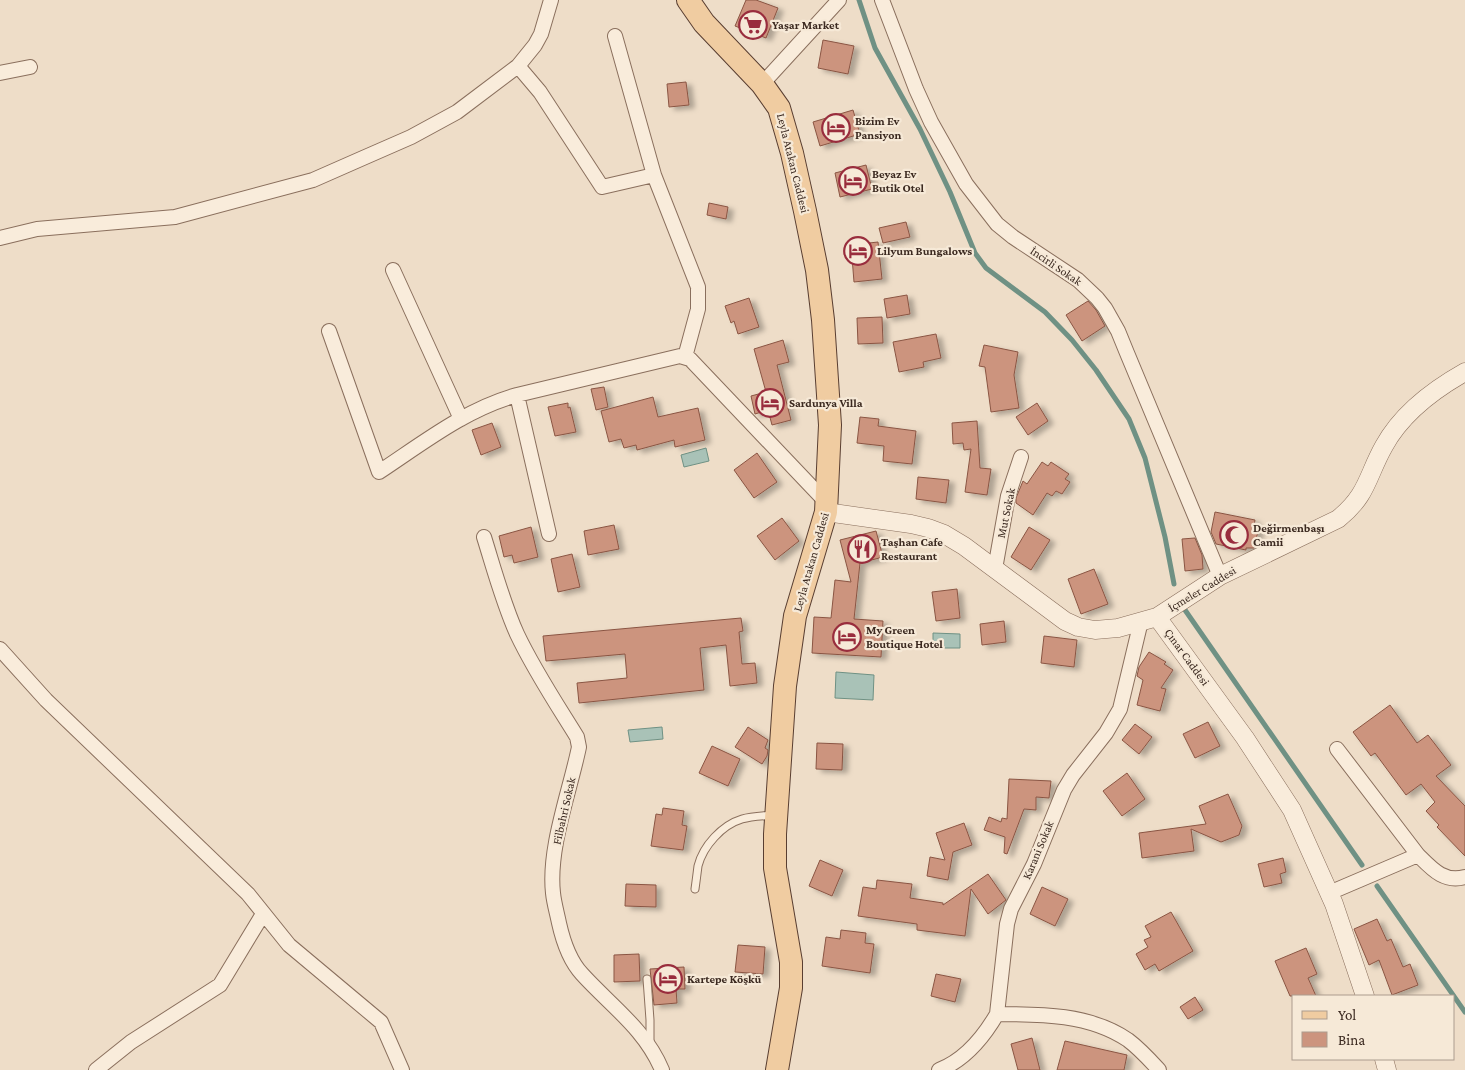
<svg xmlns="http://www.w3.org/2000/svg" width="1465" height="1070" viewBox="0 0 1465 1070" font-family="'Crimson Pro',serif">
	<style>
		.water { fill: #a9c2b7; stroke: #6f9184 }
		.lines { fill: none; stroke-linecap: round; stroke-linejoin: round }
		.stream { stroke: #6f9184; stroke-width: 5 }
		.building { fill: #cc947e; stroke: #8a5543; filter: url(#shadow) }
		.service-casing { stroke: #8a6f5d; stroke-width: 9 }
		.minor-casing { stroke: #8a6f5d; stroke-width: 16 }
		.tertiary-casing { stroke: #8a6f5d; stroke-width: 19 }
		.primary-casing { stroke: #593e31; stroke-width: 24 }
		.service { stroke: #f9ecdb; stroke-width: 7 }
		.minor { stroke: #f9ecdb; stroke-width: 14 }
		.tertiary { stroke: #f9ecdb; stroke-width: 18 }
		.primary { stroke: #f0cca1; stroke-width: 22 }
		.labels { text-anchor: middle; stroke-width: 4.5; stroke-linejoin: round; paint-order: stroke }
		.poi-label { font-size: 12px; font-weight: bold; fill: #3b2920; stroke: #f6e9d7; text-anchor: start }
		.street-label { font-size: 12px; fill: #3b2920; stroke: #f6e9d7 }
	</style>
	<defs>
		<filter id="shadow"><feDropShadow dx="5.5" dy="3" stdDeviation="2.5" flood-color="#0004"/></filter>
	</defs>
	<rect width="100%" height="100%" fill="#eeddc8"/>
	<!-- water -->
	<path class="water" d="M706 448 709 461 684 467 681 455Z
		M933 633 960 634V648H933Z
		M836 672 874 675 873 700 835 698Z
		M662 727 663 739 630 742 628 730Z"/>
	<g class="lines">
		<!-- stream -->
		<path class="stream" d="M859 0 875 48 920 129 950 192 975 253 986 268 1045 312 1072 340 1096 370 1129 419 1145 458 1165 537 1174 584
			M1185 610 1362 865
			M1377 886 1465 1012"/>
	</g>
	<!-- building -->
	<path class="building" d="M746 0H756L778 8 766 38 735 26Z
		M823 40 854 46 848 74 818 68Z
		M686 82 689 105 669 107 667 84Z
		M853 110 860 134 820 146 813 122Z
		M866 165 872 189 840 197 835 173Z
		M709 203 728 207 726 219 707 215Z
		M906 222 910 237 883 243 879 228Z
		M878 242 882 279 854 282 851 245Z
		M907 295 910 314 887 318 884 299Z
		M749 298 759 327 738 334 734 321 731 323 725 306Z
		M1088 301 1096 310 1105 326 1082 341 1066 315Z
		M882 317 883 343 858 344 857 318Z
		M936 334 941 358 923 362 924 367 899 372 893 342Z
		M783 340 789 362 777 365 791 420 772 425 768 410 755 414 751 396 766 392 754 349Z
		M984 345 1018 352 1014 375 1019 408 991 412 985 367 979 366Z
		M604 387 608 407 596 410 591 389Z
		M653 397 658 417 698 408 705 440 675 447 674 440 637 450 636 445 624 448 621 439 609 442 601 411Z
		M568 403V408L570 407 576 432 555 436 548 407Z
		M1037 403 1048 421 1028 435 1016 417Z
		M860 417 879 419 878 426 916 431 912 464 883 461 884 446 857 443Z
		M977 421 980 468 991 469 987 495 965 492 971 449 964 450 963 443 953 444 952 423Z
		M492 423 501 447 481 455 472 430Z
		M757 453 777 482 754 498 734 470Z
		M1042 462 1048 466 1051 462 1069 474 1065 479 1070 482 1062 494 1056 491 1052 496 1047 493 1033 515 1016 503V498L1023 481 1027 484Z
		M918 477 949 480 946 503 916 499Z
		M1215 512 1255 520 1254 526 1259 527 1254 548H1246V550L1216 544 1211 532Z
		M782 518 799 541 775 560 757 536Z
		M614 525 619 549 588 555 584 531Z
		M531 527 538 557 514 563 512 555 504 557 499 536Z
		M1029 527 1050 540 1031 570 1011 557Z
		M876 531 883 557 860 563 854 619 883 621 881 657 812 653 814 617 831 618 835 580 851 582 840 540Z
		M1195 538 1202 555 1203 569 1185 571 1182 539Z
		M572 554 580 587 558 592 551 559Z
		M1094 569 1108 604 1081 614 1068 579Z
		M957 589 960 618 936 621 932 592Z
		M741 618 743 631 739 632 742 664 755 663 757 683 730 686 726 645 700 648 704 690 579 703 577 683 627 678 625 654 546 661 543 636Z
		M1004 621 1006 642 982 645 980 624Z
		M1044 636 1077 640 1074 667 1041 663Z
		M1149 652 1166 662 1164 664 1173 670 1161 688 1166 689 1160 711 1137 705 1143 680 1137 676 1139 667Z
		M1390 705 1417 743 1428 735 1451 765 1436 776 1465 806V856L1437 827 1439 825 1426 811 1435 802 1421 784 1406 795 1375 753 1371 756 1353 732Z
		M1208 722 1220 746 1195 758 1183 734Z
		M1135 724 1152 737 1139 754 1122 740Z
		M748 727 768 740 765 748 768 750 767 756 762 764 735 747Z
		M817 743 843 744 842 770 816 769Z
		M712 746 740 759 728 786 699 773Z
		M1127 773 1145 799 1122 816 1103 791Z
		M1009 779 1051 781 1049 798 1036 797V810L1024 809 1007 854 1004 853 1005 837 984 830 989 817 1001 822 1002 818 1007 819Z
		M1228 794 1242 826 1239 835 1221 842 1191 829 1194 851 1142 858 1139 833 1206 824 1199 806Z
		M663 808 684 811 682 825 687 826 683 850 651 846 656 814 662 815Z
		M964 823 972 845 953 852 948 880 927 876 930 857 945 860 936 833Z
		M1283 858 1286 872 1280 874 1282 883 1264 887 1258 864Z
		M820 860 843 870 832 896 809 886Z
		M988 874 1006 900 988 914 971 889 965 936 917 930V924L858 916 863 887 876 889 877 880 912 884 910 898 943 903V905Z
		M626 884 656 885V907L625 906Z
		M1042 887 1068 899 1055 926 1030 914Z
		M1171 912 1193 951 1159 971 1155 964 1145 970 1136 954 1148 947 1144 940 1151 937 1145 926Z
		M1377 919 1387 941 1391 939 1403 967 1410 964 1418 985 1392 995 1379 960 1369 965 1354 929Z
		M841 930 866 933 865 943 874 944 870 973 822 966 826 937 840 939Z
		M738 945 765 947 763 974 735 972Z
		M1306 948 1317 974 1308 978 1316 996H1290L1275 961Z
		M639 954 640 981 614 982V955Z
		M684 967 685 989H676L677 1003 654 1005 650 969Z
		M936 974 961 979 955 1002 931 996Z
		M1195 997 1203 1010 1188 1019 1180 1007Z
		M1032 1038 1040 1070H1018L1011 1044Z
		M1065 1041 1127 1055 1124 1070H1057Z"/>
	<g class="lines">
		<defs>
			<path id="service" d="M695 889C696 882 697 874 698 866 703 846 722 825 742 819 752 816 763 816 773 815
				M647 979 650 1020V1044"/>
			<path id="minor" d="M882 0 916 89 931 122 966 184 997 224 1013 237 1078 280 1097 298 1105 308 1118 331 1127 353 1220 576
				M615 36 654 175
				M518 66 540 92 602 187 654 175 698 287V309L685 357
				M0 73 30 67
				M762 84 839 0
				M0 238 37 229 175 217 313 180 363 158 411 137 457 112 518 66 535 45 541 34 551 0
				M393 270 461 419
				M329 331 379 472C423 443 466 409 517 395L680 356 690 359 827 503
				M517 395 549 534
				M484 537C494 569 503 603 517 634 534 670 556 703 577 737L579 747C570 791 548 848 553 893 554 903 557 913 559 923 563 941 569 960 582 974 611 1006 645 1029 662 1070
				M995 569 1008 496 1021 457
				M0 649 46 700 248 894 289 945 381 1022 402 1070
				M1418 855C1432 869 1444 883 1465 877
				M1329 893 1418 855 1337 749
				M997 1014C1041 1014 1090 1014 1128 1040 1140 1049 1149 1059 1159 1070
				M96 1070 131 1042 220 985 263 914
				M939 1070C965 1060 983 1038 997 1014L1007 924 1011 909 1034 864 1064 790 1073 775 1106 733 1120 709 1141 621"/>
			<path id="tertiary" d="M826 512 911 524 928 528 944 534 964 546 1065 621 1078 627 1095 630 1118 628 1157 617 1220 576 1338 519C1368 495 1367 476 1384 446 1402 413 1433 390 1465 372
				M1157 617 1245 738 1292 810 1334 904 1365 996
				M1384 1059 1387 1070"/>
			<path id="primary" d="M688 0 704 23 762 84 779 108 792 153 805 211 817 270 823 320 830 425 826 512 795 616 785 686 775 834V868L791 962V988L777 1070"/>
		</defs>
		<!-- service casing -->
		<use href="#service" class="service-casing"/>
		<!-- minor casing -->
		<use href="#minor" class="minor-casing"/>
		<!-- tertiary casing -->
		<use href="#tertiary" class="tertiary-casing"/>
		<!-- primary casing -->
		<use href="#primary" class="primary-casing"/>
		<!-- service -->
		<use href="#service" class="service"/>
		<!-- minor -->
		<use href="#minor" class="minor"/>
		<!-- tertiary -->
		<use href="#tertiary" class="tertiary"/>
		<!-- primary -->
		<use href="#primary" class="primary"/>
	</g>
	<!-- icons -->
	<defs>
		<symbol id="supermarket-ring" viewBox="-11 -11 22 22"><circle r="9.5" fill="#f6e9d7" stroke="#992d3d" stroke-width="1.5"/><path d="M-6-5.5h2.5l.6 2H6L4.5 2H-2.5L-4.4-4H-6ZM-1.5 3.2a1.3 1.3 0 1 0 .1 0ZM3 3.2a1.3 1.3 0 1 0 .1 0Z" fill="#992d3d"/></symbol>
		<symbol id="hotel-ring" viewBox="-11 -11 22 22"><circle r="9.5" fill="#f6e9d7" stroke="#992d3d" stroke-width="1.5"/><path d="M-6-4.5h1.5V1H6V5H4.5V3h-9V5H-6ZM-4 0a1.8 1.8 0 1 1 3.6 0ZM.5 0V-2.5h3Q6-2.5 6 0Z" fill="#992d3d"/></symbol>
		<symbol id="mosque-ring" viewBox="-11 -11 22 22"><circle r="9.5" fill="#f6e9d7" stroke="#992d3d" stroke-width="1.5"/><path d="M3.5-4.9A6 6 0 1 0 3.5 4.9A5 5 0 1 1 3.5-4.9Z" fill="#992d3d"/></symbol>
		<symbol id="restaurant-ring" viewBox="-11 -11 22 22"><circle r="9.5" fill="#f6e9d7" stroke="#992d3d" stroke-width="1.5"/><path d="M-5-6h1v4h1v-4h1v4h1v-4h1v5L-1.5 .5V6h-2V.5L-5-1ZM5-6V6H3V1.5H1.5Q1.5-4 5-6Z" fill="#992d3d"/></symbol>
	</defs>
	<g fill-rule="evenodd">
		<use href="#supermarket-ring" x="737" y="9" width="32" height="32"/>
		<use href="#hotel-ring" x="820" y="112" width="32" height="32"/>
		<use href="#hotel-ring" x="837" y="165" width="32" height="32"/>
		<use href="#hotel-ring" x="842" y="235" width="32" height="32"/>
		<use href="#hotel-ring" x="754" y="387" width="32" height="32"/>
		<use href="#mosque-ring" x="1218" y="519" width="32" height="32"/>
		<use href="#restaurant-ring" x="846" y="533" width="32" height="32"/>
		<use href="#hotel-ring" x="831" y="621" width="32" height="32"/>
		<use href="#hotel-ring" x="652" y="963" width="32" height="32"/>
	</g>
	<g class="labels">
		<!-- poi labels -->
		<g class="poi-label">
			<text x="772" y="29">Yaşar Market</text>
			<text x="855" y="125">Bizim Ev<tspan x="855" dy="14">Pansiyon</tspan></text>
			<text x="872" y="178">Beyaz Ev<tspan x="872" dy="14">Butik Otel</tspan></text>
			<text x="877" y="255">Lilyum Bungalows</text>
			<text x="789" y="407">Sardunya Villa</text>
			<text x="1253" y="532">Değirmenbaşı<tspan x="1253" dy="14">Camii</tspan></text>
			<text x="881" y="546">Taşhan Cafe<tspan x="881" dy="14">Restaurant</tspan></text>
			<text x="866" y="634">My Green<tspan x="866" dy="14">Boutique Hotel</tspan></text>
			<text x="687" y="983">Kartepe Köşkü</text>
		</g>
		<!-- street labels -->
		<g class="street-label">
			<text transform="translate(793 163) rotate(76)" y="4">Leyla Atakan Caddesi</text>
			<text transform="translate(1056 266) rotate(34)" y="4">İncirli Sokak</text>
			<text transform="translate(1006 513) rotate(-78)" y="4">Mut Sokak</text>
			<text transform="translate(811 562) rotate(-74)" y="4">Leyla Atakan Caddesi</text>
			<text transform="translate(1202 589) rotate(-31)" y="4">İçmeler Caddesi</text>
			<text transform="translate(1187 657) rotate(54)" y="4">Çınar Caddesi</text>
			<text transform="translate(564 811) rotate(-77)" y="4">Filbahri Sokak</text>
			<text transform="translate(1038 850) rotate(-67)" y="4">Karani Sokak</text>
		</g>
	</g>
	<!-- legend -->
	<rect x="1292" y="995" width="162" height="65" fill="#f6e9d7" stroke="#ab9c8e"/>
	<rect x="1302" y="1011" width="25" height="8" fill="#f0cca1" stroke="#ab9c8e"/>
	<text x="1338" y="1020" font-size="15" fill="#3b2920">Yol</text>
	<rect x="1302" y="1032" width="25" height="15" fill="#cc947e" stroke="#ab9c8e"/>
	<text x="1338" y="1045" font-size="15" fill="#3b2920">Bina</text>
</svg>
